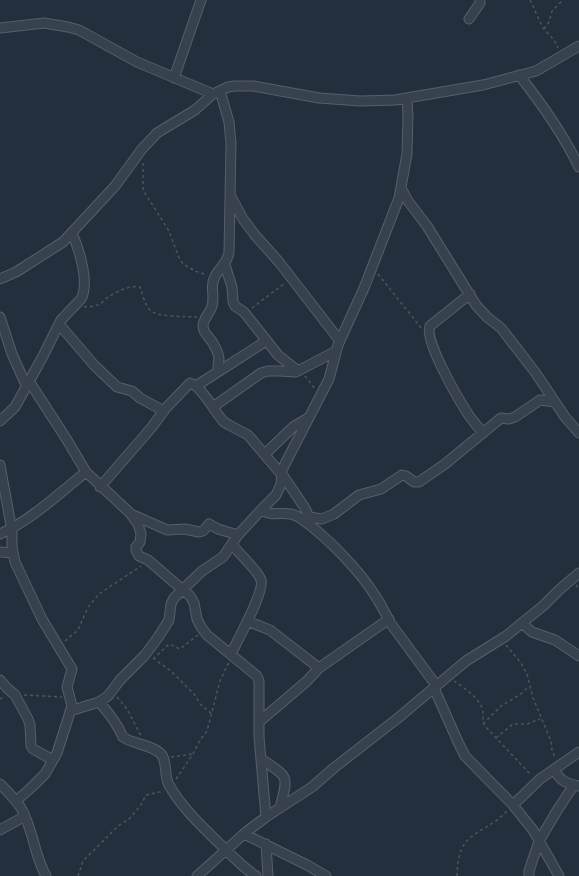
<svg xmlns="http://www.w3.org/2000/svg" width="579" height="876" viewBox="0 0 579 876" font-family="'Public Sans',sans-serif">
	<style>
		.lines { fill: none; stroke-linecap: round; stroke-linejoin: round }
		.minor-casing { stroke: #565f6c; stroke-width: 11 }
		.path { stroke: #44595c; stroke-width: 1.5; stroke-dasharray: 3 3; stroke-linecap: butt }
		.minor { stroke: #38414e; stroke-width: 9 }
	</style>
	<rect width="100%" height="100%" fill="#242f3e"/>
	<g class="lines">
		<defs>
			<path id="minor" d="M469 19 480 3V0
				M0 28 44 23 68 27 79 30 137 62 213 94
				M519 75C542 104 563 134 579 167
				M174 78 201 0
				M401 188 408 201 427 226 476 305 487 317 501 328 535 372 565 417 579 433
				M230 195 243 219 255 235 279 262 340 341
				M225 265 232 287 233 302 235 306 244 312 278 355 298 371
				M0 279 16 272 63 242 115 186 142 149 157 133 195 110 213 94 228 87 235 86H253L319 98 360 101 395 100 483 85 536 71 579 46
				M470 294 430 326C423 339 459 400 468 414 472 420 478 427 483 433
				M0 317 12 354 26 385
				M59 324 94 365 117 387 132 391 140 398 164 411
				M219 371C217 367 218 364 219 359 219 354 216 349 214 345 211 338 203 334 203 326 203 319 210 313 212 306 215 297 210 287 214 279 218 268 226 266 229 253L231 143 229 122 220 91
				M29 381 67 440 86 472 130 513 138 524 141 534 140 542 136 547V550L139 556 148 560 190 596 194 603 197 619 201 627 207 635 257 676 259 681V737L266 817
				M196 386 266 341
				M213 407 261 373 268 371H279L296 372 336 351
				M0 421 15 407 43 356 61 320 81 299C90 283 79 249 72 233
				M265 454 293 427 308 418
				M0 465 12 531V547L15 562 42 619 72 669 67 687 72 706 57 753 45 774 33 786 16 801
				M282 474 305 508 311 522
				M100 487 152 427 165 409 190 383C202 386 215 413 224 422L229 425 248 435 282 475
				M261 510C276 519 286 507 303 520 327 537 361 572 376 597 382 606 386 615 391 624 406 644 421 665 436 685
				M131 514 167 530 185 529 199 532 203 531 209 524 218 529 238 535
				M309 517 322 519 334 514 359 495 381 489 402 475 406 476 414 482H419L445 464 501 418 509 419 515 417 540 400 555 402
				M0 534C33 519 58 494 86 472
				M0 552 13 553
				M247 621 270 630 319 668
				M522 623 532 632 555 640 579 656
				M231 654C237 641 265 591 261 580 259 572 239 553 232 545
				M0 680 7 688 15 695 28 719 30 725 31 746 33 749 53 760
				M434 688 458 742 465 756 512 804 533 830 559 876
				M99 702C109 713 117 723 123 737 132 744 154 745 162 755 167 763 164 776 169 785 183 810 206 830 226 850 235 859 245 869 256 876
				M70 711 99 702 108 696 120 680 145 655 159 636 169 620 171 604 174 598 202 571 223 557 238 535 261 510 276 495 281 484 282 470 286 462 329 379 338 345 364 288 399 198 407 154 408 116 407 99
				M259 722 307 681 319 668 389 619
				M261 759C290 778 288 775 280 808
				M554 770C562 782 565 783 579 786
				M0 784C7 791 15 799 21 808 33 828 34 855 46 876
				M513 805 540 779 579 752
				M0 830 25 816
				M244 834 307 865 326 876
				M266 844 268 876
				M197 876 246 832 266 817 312 787 335 767 398 718 466 661 506 636 543 606 559 590 579 573
				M529 876V871L539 841 558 809 574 785"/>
		</defs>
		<!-- minor casing -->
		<use href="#minor" class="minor-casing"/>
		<!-- path -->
		<path class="path" d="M530 0 543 28 554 40 558 48
			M544 29 549 22 552 11 563 0
			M143 163V190L169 231 179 258 183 264 195 271 207 275
			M378 274 422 329
			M84 307C89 306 95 307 100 304 103 302 106 298 110 296 118 291 130 285 140 287L141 290C143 296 145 305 150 310 158 318 185 316 197 317
			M252 308 285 283
			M305 376 315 389
			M576 585 579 589
			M65 641 78 630 88 607 99 594 141 566
			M506 645 521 663 527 674 533 698 551 741 552 751 556 759
			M153 658 171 671 195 695 200 704 212 714
			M153 659 169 644 180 649 198 635
			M454 681C463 687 479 698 482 708 484 714 482 719 484 725L531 775
			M24 695 62 697
			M117 697 127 709 141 736
			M0 699 5 696
			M483 724 501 706 521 694 529 686
			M496 738 513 724H527L540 719
			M171 757 193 754
			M176 779 193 754 200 740 207 731 220 681 229 662
			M78 876 83 861 118 826 129 819 141 805 146 795 164 791
			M457 876C458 828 481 838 507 811"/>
		<!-- minor -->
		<use href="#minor" class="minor"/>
	</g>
</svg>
